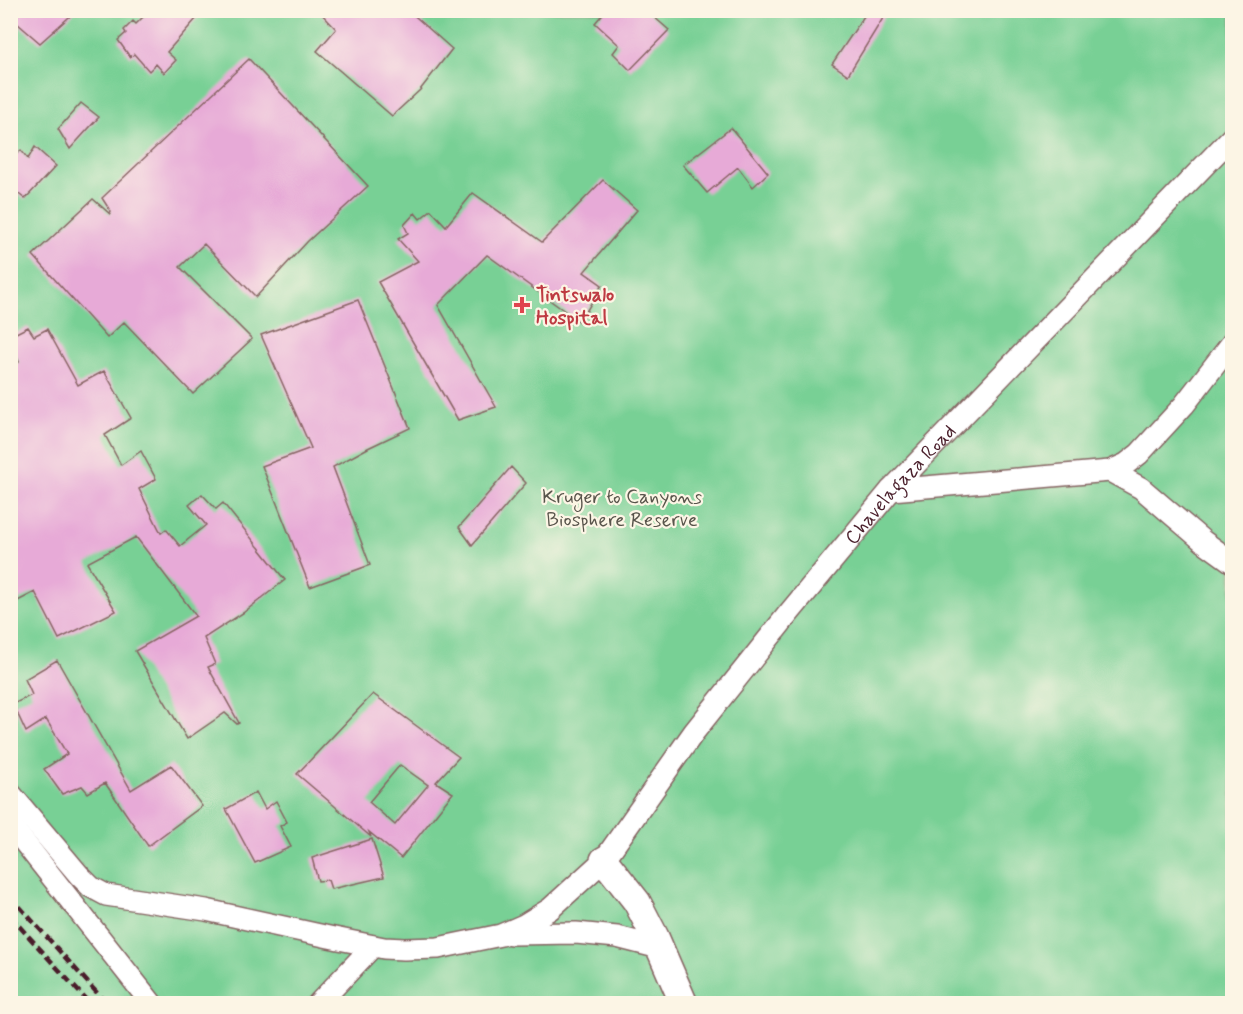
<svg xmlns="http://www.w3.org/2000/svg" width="1243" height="1014" viewBox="0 0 1243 1014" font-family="Mynerve,sans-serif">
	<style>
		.green { fill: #78d095; stroke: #617860; stroke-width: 1.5 }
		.building { fill: #e7aad7; fill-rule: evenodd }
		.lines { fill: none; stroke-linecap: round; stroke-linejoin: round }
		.minor-casing { stroke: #866462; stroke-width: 24 }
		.tertiary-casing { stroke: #866462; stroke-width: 30 }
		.minor { stroke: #fff; stroke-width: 21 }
		.tertiary { stroke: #fff; stroke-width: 27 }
		.rail { stroke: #4a1f2b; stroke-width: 4.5; stroke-dasharray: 9 4.5; stroke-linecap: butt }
		.health-dot { fill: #e0444e; stroke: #fcf5e5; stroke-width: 2 }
		.labels { text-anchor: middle; stroke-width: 4.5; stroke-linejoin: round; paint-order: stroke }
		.health-label { font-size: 20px; font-weight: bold; fill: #be3a42; stroke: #fcf5e5; text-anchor: start }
		.street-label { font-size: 20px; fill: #4a1f2b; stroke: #fcf5e5 }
		.park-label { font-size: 20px; fill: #58544b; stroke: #fcf5e5 }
	</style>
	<rect width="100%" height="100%" fill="#fcf5e5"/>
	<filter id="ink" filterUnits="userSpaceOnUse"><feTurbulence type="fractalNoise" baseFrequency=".0167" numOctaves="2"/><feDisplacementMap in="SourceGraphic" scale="12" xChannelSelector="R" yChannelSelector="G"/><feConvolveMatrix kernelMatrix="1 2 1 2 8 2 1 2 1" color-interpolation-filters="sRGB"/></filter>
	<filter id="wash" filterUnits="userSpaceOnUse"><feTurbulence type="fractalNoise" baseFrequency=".008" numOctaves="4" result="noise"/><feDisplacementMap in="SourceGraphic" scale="24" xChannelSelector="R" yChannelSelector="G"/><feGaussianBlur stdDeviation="1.35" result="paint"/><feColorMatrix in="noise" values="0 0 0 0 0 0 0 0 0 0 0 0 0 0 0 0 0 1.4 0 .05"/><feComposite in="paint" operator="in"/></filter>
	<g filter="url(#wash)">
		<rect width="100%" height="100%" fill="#f5e4c9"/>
		<!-- green -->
		<path class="green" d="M11 11H1232V1003H11Z"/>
		<g id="blocks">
			<!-- building -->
			<path class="building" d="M10 10H77L40 43 10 17Z
				M150 10H204L167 52 176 60 164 73 156 64 149 71 134 54 130 57 118 40 126 33 124 30 133 21 136 24Z
				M318 10H408L452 49 420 90 392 116 317 51 336 29Z
				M606 10H646L669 30 630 70 613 53 619 45 595 23Z
				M868 10H888L848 75 832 64Z
				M249 59 368 186 308 241 256 297 204 244 180 267 252 339 193 394 124 322 107 338 33 255 93 199 110 214 111 212 102 198Z
				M81 103 99 117 70 149 58 129Z
				M731 128 768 173 753 187 738 167 707 193 683 165Z
				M35 147 56 166 25 199 10 187V160L21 150 28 159Z
				M603 180 637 210 584 272 602 285 580 322 487 255 438 305 496 407 458 420 378 282 418 261 398 239 408 233 404 225 415 213 420 219 431 210 446 226 473 193 542 242Z
				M358 300 410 428 368 448 333 467 370 565 310 587 262 466 311 448 261 335Z
				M28 327 34 336 47 329 78 385 104 371 131 418 105 435 121 465 141 451 156 479 139 489 161 533 166 529 180 546 206 525 189 505 202 494 216 509 223 503 285 580 243 613 204 638 215 664 208 667 239 723 237 724 225 713 187 739 135 651 196 616 136 537 87 563 116 611 59 639 35 592 10 605V367L19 362 10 342V336Z
				M511 467 526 483 472 545 459 527Z
				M57 660 131 790 171 765 202 806 148 846 105 783 88 793 82 786 62 794 44 769 67 754 46 719 26 732 13 704 32 695 25 679Z
				M373 694 459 757 436 782 453 793 401 858 369 832 371 837 297 774ZM400 765 428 785 395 825 369 802Z
				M256 792 265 809 276 801 287 822 280 826 291 847 255 863 226 809Z
				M372 839 384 877 331 889 328 880 318 881 312 858Z"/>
		</g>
	</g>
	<g filter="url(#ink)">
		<use href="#blocks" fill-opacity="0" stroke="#866462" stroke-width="1.5"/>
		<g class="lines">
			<defs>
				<g id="minor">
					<path d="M1110 471 1141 488 1203 541 1232 562"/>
					<path d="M891 490 1110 471 1126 464 1139 454 1184 405 1232 343"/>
					<path id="s1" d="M10 793 79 875 91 887 106 895 206 910 329 937 384 948 404 949 438 948 501 935 524 925 550 909 604 860 694 732 789 613 891 490 1232 137"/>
					<path d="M10 824 152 1004"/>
					<path d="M511 934 576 933 617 937 660 948"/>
					<path d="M318 1004 373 946"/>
				</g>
				<path id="tertiary" d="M604 860 637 902 655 937 684 1004"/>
			</defs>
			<!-- minor casing -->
			<use href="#minor" class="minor-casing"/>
			<!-- tertiary casing -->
			<use href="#tertiary" class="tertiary-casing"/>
			<!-- minor -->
			<use href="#minor" class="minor"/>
			<!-- tertiary -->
			<use href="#tertiary" class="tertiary"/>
			<!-- rail -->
			<path class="rail" d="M10 896 107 1004
				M10 916 90 1004"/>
		</g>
	</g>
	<!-- markers -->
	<path class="health-dot" d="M519 296h6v6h6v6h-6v6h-6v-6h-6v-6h6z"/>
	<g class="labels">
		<!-- health labels -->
		<g class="health-label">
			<text x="536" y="301">Tintswalo<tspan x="536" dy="23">Hospital</tspan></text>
		</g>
		<!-- street labels -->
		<g class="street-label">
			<text dy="7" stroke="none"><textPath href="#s1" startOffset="1150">Chavelagaza Road</textPath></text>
		</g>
		<!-- park labels -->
		<g class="park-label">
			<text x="622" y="503">Kruger to Canyons<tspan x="622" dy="23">Biosphere Reserve</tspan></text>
		</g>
	</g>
	<!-- margin -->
	<rect width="1243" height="1014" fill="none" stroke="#fcf5e5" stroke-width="36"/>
</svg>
